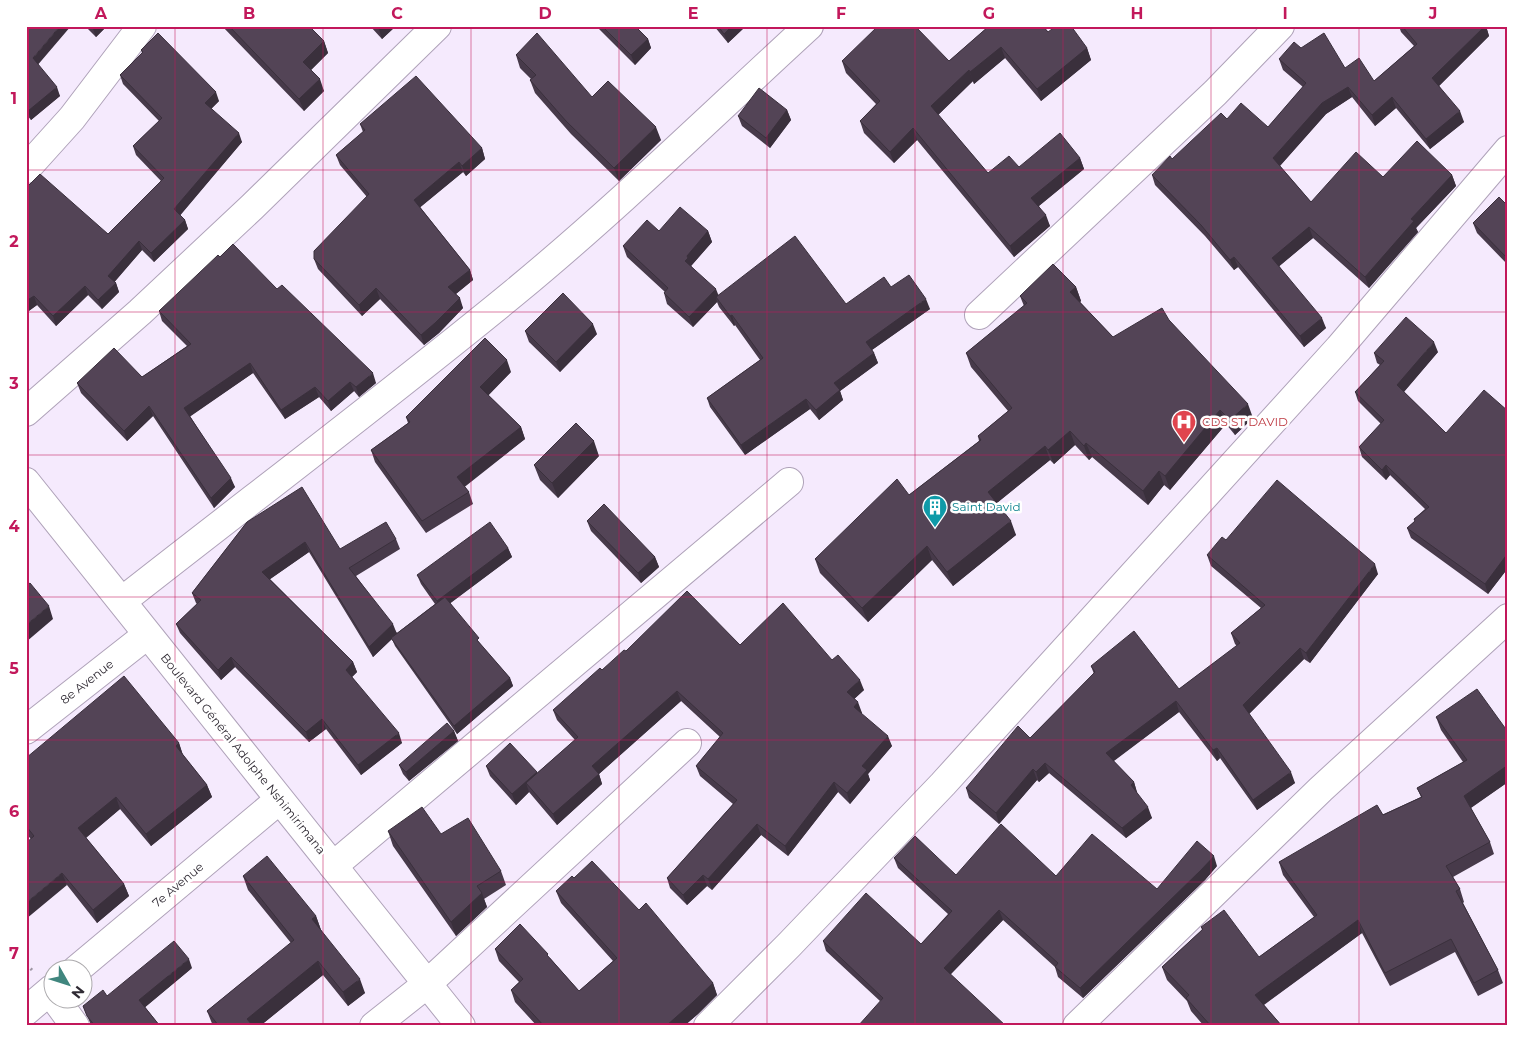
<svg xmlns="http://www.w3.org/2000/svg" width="1534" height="1052" viewBox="0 0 1534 1052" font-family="Montserrat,sans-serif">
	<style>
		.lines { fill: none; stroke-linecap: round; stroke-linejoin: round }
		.minor-casing { stroke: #afa2b9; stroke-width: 30 }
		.major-casing { stroke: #afa2b9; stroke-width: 30 }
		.path { stroke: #9e96a4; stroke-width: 3; stroke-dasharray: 2.5 4; stroke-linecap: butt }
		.minor { stroke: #fff; stroke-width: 28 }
		.major { stroke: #fff; stroke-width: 28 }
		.wall { fill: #473a4a }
		.shaded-wall { fill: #3a303c }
		.building { fill: #534456; stroke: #3a303c }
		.grid { fill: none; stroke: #c2185b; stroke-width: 1; stroke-opacity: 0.55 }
		.labels { text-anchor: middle; stroke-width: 5; stroke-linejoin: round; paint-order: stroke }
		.health-label { font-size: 12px; fill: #be3a42; stroke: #fff; text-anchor: start }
		.culture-label { font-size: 12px; fill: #0d838f; stroke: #fff; text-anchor: start }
		.street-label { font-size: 12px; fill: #2f2a33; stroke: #fff }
		.neatline { fill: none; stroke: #c2185b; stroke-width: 2 }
		.grid-label { font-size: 16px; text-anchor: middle; font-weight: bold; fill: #c2185b }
	</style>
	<rect width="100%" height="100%" fill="#f5eafd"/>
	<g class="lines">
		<defs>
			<path id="minor" d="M26 169 72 118 142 26
				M979 315 1215 93 1280 26
				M26 412 140 312 252 207 437 26
				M122 601C253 498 386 398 515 292 617 208 712 115 809 26
				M26 730 147 635
				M333 866 789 482
				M76 970 279 800
				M56 1000 75 1026
				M26 1011 52 989
				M374 1026 427 984 687 743
				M708 1026 789 945 943 784 1339 348 1508 150
				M1077 1026 1321 789 1508 618"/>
			<path id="major" d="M26 482 461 1026"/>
		</defs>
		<!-- minor casing -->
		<use href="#minor" class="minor-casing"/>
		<!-- major casing -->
		<use href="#major" class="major-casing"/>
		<!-- path -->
		<path class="path" d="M26 964 32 970"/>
		<!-- minor -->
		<use href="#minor" class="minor"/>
		<!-- major -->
		<use href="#major" class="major"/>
	</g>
	<!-- wall -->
	<path class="wall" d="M26 26 38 65 60 96 31 120 26 114Z
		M85 26H107L96 37Z
		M222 26H309L324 41 328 53 311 70 324 91 304 111Z
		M370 26H396L382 39Z
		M596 26H637L636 27 648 39 651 48 635 65Z
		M714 26H746L728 43Z
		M988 26H1043L1048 32 1087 48 1091 60 1041 101 1005 58 974 84 973 81 938 115 988 173 1080 158 1084 169 1039 206 1050 226 1014 257 917 140 894 163 864 133 860 121 876 104 846 73 842 61H949L988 27Z
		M1399 26H1486L1489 36 1439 86 1464 122 1430 149 1396 108 1375 126 1352 97 1326 114 1280 166 1311 202 1383 177 1452 175 1456 186 1416 228 1418 232 1369 288 1313 238 1279 266 1326 328 1304 347 1238 267 1234 270 1205 236 1155 185 1152 175 1227 119 1268 127 1303 87 1283 70 1279 59 1301 48 1374 81 1414 46 1401 32Z
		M141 50 219 101 211 109 242 142 180 215 185 220 188 229 154 262 142 250 114 282 116 283 119 292 102 309 88 295 56 326 37 305 26 313V188L108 234 161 181 136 155 133 146 159 121 123 84 120 75 142 53Z
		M516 55 592 97 661 140 619 181 571 134 535 93 530 80 531 79 520 68Z
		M787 110 791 120 770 148 742 126 738 116Z
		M360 124 482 148 485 159 466 176 463 172 420 207 470 270 473 280 456 294 463 308 439 333 424 345 380 299 362 316 318 269 314 259 367 197 340 165 336 155 363 132Z
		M1508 206V265L1477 233 1473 223Z
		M659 231H708L712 242 691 266 718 295 846 304 891 287 930 309 872 350 874 353 878 363 840 391 843 400 819 420 810 409 745 455 710 407 707 398 760 360 735 325 734 326 719 307 717 302 693 327 667 304 664 293 665 292 627 257 623 246Z
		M220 257 277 289 376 383 359 397 354 391 331 411 319 397 285 419 253 373 190 416 235 487 214 508 153 416 127 441 81 393 77 383 142 377 187 346 162 321 159 311Z
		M1076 287 1081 301 1080 302 1113 337 1169 320 1253 418 1235 435 1226 424 1170 490 1164 485 1148 505 1092 457 1089 460 1075 445 1054 464 1050 460 997 503 1016 535 953 586 932 560 868 622 820 573 815 559 909 495 979 441 978 436 1008 411 971 367 966 353 1024 306 1020 296Z
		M525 331 597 334 560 372 529 342Z
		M1438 352 1404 392 1446 433 1508 411V568L1488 594 1411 538 1407 528 1415 521 1414 519 1425 509 1390 475 1386 480 1362 457 1359 447 1381 424 1358 401 1355 392 1380 365 1377 363 1374 353Z
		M511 372 488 395 521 427 525 439 464 486 469 492 473 504 426 533 375 462 371 450 408 423 406 417Z
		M599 456 558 498 540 480 534 465Z
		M587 521 655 557 659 567 641 583 591 531Z
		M247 522 340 549 396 539 400 549 356 576 397 633 435 604 421 584 417 575 508 548 512 557 450 603 481 645 510 678 513 686 457 734 395 646 392 639 373 657 309 552 270 579 353 662 357 672 352 677 402 743 361 775 326 729 309 742 235 667 221 680 180 633 176 624 197 604 196 603 192 593Z
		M1226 540 1378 574 1310 663 1304 659 1249 714 1295 783 1257 810 1220 758 1217 761 1179 712 1113 761 1134 782 1137 793 1152 818 1126 838 1049 773 1039 782 1037 780 999 824 969 798 966 788 1030 738 1094 674 1091 666 1179 689 1237 646 1235 644 1231 633 1261 608 1211 566 1207 555Z
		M740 645 832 660 864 690 854 699 862 713 861 714 892 746 868 774 870 780 850 804 838 792 788 856 761 835 712 890 707 886 687 905 670 888 667 878 733 804 700 776 696 766 720 737 681 701 599 774 602 784 557 825 529 792 516 805 490 776 486 766 537 773 575 740 557 720 553 710 626 651Z
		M1436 717 1508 732V782L1471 808 1490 842 1494 854 1453 877 1460 889 1464 902 1463 903 1498 970 1503 983 1478 996 1455 952 1390 986 1362 933 1264 1005 1282 1026H1204L1191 1011 1187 1001 1167 980 1162 967 1202 930 1201 927 1259 957 1314 917 1283 875 1279 862 1421 797 1417 788 1463 762 1441 730Z
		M454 731 458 741 409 781 403 774 399 765Z
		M179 743 183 755 207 785 212 797 151 846 120 809 86 838 124 884 129 896 97 923 67 885 26 833V758Z
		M388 831 441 834 501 871 506 885 484 899 487 907 456 936 393 846Z
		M894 858 956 875 1056 876 1157 889 1217 866 1205 880 1083 998 1058 977 1055 967 1003 920 951 974 880 1001 826 951 823 941 921 944 948 914 898 868Z
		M243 876 316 916 321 930 365 993 348 1006 323 975 260 1026H213L207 1011 291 943 248 890Z
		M574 878 639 910 713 983 717 995 698 1014 684 1026H537L515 1002 511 990 519 982 499 961 495 949 550 958 579 991 613 961 561 903 556 891Z
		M192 968 145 1007 160 1026H91V1025L83 1006 107 996Z"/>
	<!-- shaded-wall -->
	<path class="shaded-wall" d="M60 26H71L36 67 33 58Z
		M92 26H107L96 37Z
		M379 26H396L382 39 378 27Z
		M732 26H746L728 43 724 34Z
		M1485 26H1486L1489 36 1436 89 1432 78Z
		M648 39 651 48 635 65 631 55Z
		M324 41 328 53 307 74 303 62Z
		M1001 47 1005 58 974 84 970 72Z
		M1087 48 1091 60 1041 101 1037 89Z
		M969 70 973 81 935 118 931 106Z
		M320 79 324 91 304 111 299 99Z
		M57 87 60 96 31 120 28 111Z
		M1348 87 1352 97 1326 114 1277 169 1273 158 1322 103Z
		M216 92 219 101 208 112 205 103Z
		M1392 97 1396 108 1375 126 1372 115Z
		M787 110 791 120 770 148 766 138Z
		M1460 111 1464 122 1430 149 1426 139Z
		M656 127 661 140 619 181 614 168Z
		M913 128 917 140 894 163 890 152Z
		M239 133 242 142 178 218 174 209Z
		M482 148 485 159 466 176 462 166Z
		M1080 158 1084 169 1035 209 1031 198Z
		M459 162 463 172 417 210 414 200Z
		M1452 175 1456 186 1416 228 1418 232 1369 288 1365 277 1411 219Z
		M1046 215 1050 226 1014 257 1010 246Z
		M185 220 188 229 154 262 151 253Z
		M1309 227 1313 238 1276 269 1272 258Z
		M708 231 712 242 691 266 692 268 685 261 687 256Z
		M139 241 142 250 112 285 108 276Z
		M1234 257 1238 267 1234 270 1230 260Z
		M470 270 473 280 452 297 448 287Z
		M116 283 119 292 102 309 98 300Z
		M85 286 88 295 56 326 53 316Z
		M1076 287 1081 301 1075 307 1070 292Z
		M376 288 380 299 362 316 359 305Z
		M716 289 720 299 716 297 717 302 693 327 689 317Z
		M34 296 37 305 26 313V301Z
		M460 298 463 308 439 333 424 345 421 335Z
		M926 299 930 309 869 352 866 342Z
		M732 315 735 325 734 326 730 316Z
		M1322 318 1326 328 1304 347 1300 336Z
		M593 324 597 334 560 372 556 362Z
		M1434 342 1438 352 1401 395 1397 385Z
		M874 353 878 363 840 391 843 400 819 420 816 410 834 383Z
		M507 360 511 372 485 399 480 387Z
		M250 363 253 373 188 418 184 408Z
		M373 373 376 383 359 397 356 387Z
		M350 382 354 391 331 411 328 401Z
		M315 387 319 397 285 419 281 410Z
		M806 399 810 409 745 455 741 445Z
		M1248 404 1253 418 1235 435 1230 420Z
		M149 406 153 416 127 441 124 431Z
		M1220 410 1226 424 1170 490 1165 476Z
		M521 427 525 439 462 489 457 477Z
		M1070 431 1075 445 1054 464 1048 450Z
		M594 441 599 456 558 498 552 483Z
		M1086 443 1092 457 1089 460 1084 446Z
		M1045 446 1050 460 993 506 988 492Z
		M1386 465 1390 475 1386 480 1382 470Z
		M1159 471 1164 485 1148 505 1143 491Z
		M231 478 235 487 214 508 211 498Z
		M1011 521 1016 535 953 586 947 572Z
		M305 542 309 552 266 582 262 572Z
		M927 546 932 560 868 622 862 608Z
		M508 548 512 557 440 611 437 601Z
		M1508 553V568L1488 594 1485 584Z
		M655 557 659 567 641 583 638 573Z
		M1375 564 1378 574 1310 663 1306 653Z
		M49 606 53 619 26 642V625Z
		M393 624 397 634 373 657 369 647Z
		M1300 648 1304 659 1247 716 1243 705Z
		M231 657 235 667 221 680 218 670Z
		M353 662 357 672 349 680 346 670Z
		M510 678 513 686 457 734 454 726Z
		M860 680 864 690 851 702 847 692Z
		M677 691 681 701 599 774 602 784 557 825 553 814 592 766Z
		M1176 701 1179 712 1110 764 1106 753Z
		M858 702 862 713 858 718 854 707Z
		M322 719 326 729 309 742 306 732Z
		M454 731 458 741 409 781 406 772Z
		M399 733 402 743 361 775 358 765Z
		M888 736 892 746 868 774 870 780 850 804 847 793 862 766Z
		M179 743 183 756 176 746Z
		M1217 748 1220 758 1217 761 1213 750Z
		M1045 763 1049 773 1039 782 1036 772Z
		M1508 765V782L1469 809 1464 796Z
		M1033 769 1037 780 999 824 996 813Z
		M537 772 540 782 526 783 529 792 516 805 512 794Z
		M1291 772 1295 783 1257 810 1253 800Z
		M834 782 838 792 788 856 785 846Z
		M1134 782 1137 792 1135 795 1131 785Z
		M207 785 212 797 151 846 146 834Z
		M116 797 120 809 83 840 78 828Z
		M1148 807 1152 818 1126 838 1122 828Z
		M757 824 761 835 712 890 708 879Z
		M1214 856 1217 866 1205 880 1083 998 1080 988Z
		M62 873 67 885 26 919V903Z
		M703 875 707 886 687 905 683 895Z
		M124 884 129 896 97 923 93 910Z
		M482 893 487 907 456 936 451 922Z
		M999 910 1003 920 947 978 944 968Z
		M316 916 321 930 312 919Z
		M1358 920 1362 933 1259 1008 1255 995Z
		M189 959 192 968 143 1009 139 1000Z
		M318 961 323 975 260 1026H250L247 1019Z
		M360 979 365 993 348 1006 343 992Z
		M713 983 717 995 698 1014 684 1026H666Z"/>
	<!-- building -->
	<path class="building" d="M26 26H60L33 58 57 87 28 111 26 109Z
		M229 26H309L324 41 303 62 320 79 299 99Z
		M602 26H635L648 39 631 55Z
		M718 26H732L724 34Z
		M878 26H915L949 61 989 26H1043L1048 32 1056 26H1071L1087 48 1037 89 1001 47 970 72 969 70 931 106 988 173 1009 156 1019 167 1060 133 1080 158 1031 198 1046 215 1010 246 913 128 890 152 860 121 880 101 842 61Z
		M1402 26H1485L1432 78 1460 111 1426 139 1392 97 1372 115 1348 87 1322 103 1273 158 1311 202 1356 152 1383 177 1417 141 1452 175 1411 219 1414 221 1365 277 1309 227 1272 258 1322 318 1300 336 1234 257 1230 260 1201 225 1152 175 1170 156 1172 159 1221 113 1227 119 1241 103 1268 127 1306 83 1279 59 1294 42 1301 48 1324 33 1345 68 1359 58 1374 81 1417 44Z
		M158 33 216 92 205 103 239 133 174 209 185 220 151 253 139 241 108 276 116 283 98 300 85 286 53 316 34 296 26 301V188L40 174 108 234 164 178 133 146 162 118 120 75 143 52 141 50Z
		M537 33 592 97 608 81 656 127 614 168 566 121 530 80 536 75 516 55Z
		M416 76 482 148 462 166 459 162 414 200 470 270 448 287 460 298 435 323 421 335 376 288 359 305 314 259V251L369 194 336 155 365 130 360 124Z
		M759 88 787 110 766 138 738 116Z
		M1499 197 1508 206V259L1473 223Z
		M680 207 708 231 687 256 688 258 685 261 716 289 689 317 664 293 668 288 623 246 647 220 659 231Z
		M795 236 846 304 884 277 891 287 909 275 926 299 866 342 874 353 834 383 840 390 816 410 806 399 741 445 707 398 763 358 732 315 730 316 716 297Z
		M233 244 277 289 282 285 373 373 356 387 350 382 328 401 315 387 281 410 250 363 184 408 231 478 211 498 149 406 124 431 77 383 114 348 142 377 191 344 159 311 218 255 220 257Z
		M1053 264 1076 287 1070 292 1113 337 1162 308 1169 320 1248 404 1230 420 1220 410 1165 476 1159 471 1143 491 1086 443 1084 446 1070 431 1048 450 1045 446 988 492 1011 521 947 572 927 546 862 608 815 559 897 479 909 495 981 440 978 436 1012 408 966 353 1027 303 1020 296Z
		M563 293 593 324 556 362 525 331Z
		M1406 317 1434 342 1397 385 1446 433 1484 390 1508 411V553L1485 584 1407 528 1415 521 1414 519 1429 507 1386 465 1382 470 1359 447 1384 420 1355 392 1384 361 1374 353Z
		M485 338 507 360 480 387 521 427 457 477 469 492 422 521 371 450 410 422 406 417Z
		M576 423 594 441 552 483 534 465Z
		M1277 480 1375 564 1306 653 1300 648 1243 705 1291 772 1253 800 1217 748 1213 750 1176 701 1106 753 1134 782 1131 785 1148 807 1122 828 1045 763 1036 772 1033 769 996 813 966 788 1018 726 1030 738 1095 672 1091 666 1134 631 1179 689 1240 643 1231 633 1265 605 1207 555 1222 537 1226 540Z
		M302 487 340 549 386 522 396 539 349 568 393 624 369 647 305 542 262 572 353 662 346 670 399 733 358 765 322 719 306 732 231 657 218 670 176 624 201 600 192 593 247 522Z
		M604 504 655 557 638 573 587 521Z
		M490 522 508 548 437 601 417 575Z
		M30 583 49 606 26 625V586Z
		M687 591 740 645 783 603 832 660 838 655 860 680 847 692 858 702 854 707 888 736 862 766 867 770 847 793 834 782 785 846 757 824 708 879 703 875 683 895 667 878 737 800 696 766 723 733 677 691 592 766 599 774 553 814 526 783 578 737 553 710 600 668 602 670 624 650 626 651Z
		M445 597 479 638 477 640 510 678 454 726 391 638Z
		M124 676 179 743 176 746 207 785 146 834 116 797 78 828 124 884 93 910 62 873 26 903V843L34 836 26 826V758Z
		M1477 689 1508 732V765L1464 796 1490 842 1446 866 1460 889 1456 891 1498 970 1474 983 1451 939 1385 973 1358 920 1255 995 1282 1026H1211L1186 998 1189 995 1162 967 1203 929 1201 927 1224 910 1259 957 1317 915 1279 862 1377 805 1383 815 1422 797 1417 788 1467 760 1436 717Z
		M447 723 454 731 406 772 399 765Z
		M510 743 537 772 512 794 486 766Z
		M422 807 441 834 468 818 501 871 477 886 482 893 451 922 388 831Z
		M1001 824 1056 876 1092 834 1157 889 1197 841 1214 856 1201 870 1080 988 1055 967 1058 963 999 910 944 968 1006 1026H858L883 998 823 941 866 893 921 944 952 911 894 858 915 836 956 875Z
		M267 856 316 916 312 919 360 979 343 992 318 961 247 1019 253 1026H219L207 1011 294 940 243 876Z
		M592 861 639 910 646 903 713 983 693 1002 666 1026H544L511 990 523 979 495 949 520 924 548 954 547 955 579 991 617 958 556 891 572 876 574 878Z
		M174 941 189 959 139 1000 160 1026H95L87 1016 83 1006 103 990 107 996Z"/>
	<!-- grid -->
	<path class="grid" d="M175 26V1026M323 26V1026M471 26V1026M619 26V1026M767 26V1026M915 26V1026M1063 26V1026M1211 26V1026M1359 26V1026M26 170H1508M26 312H1508M26 455H1508M26 597H1508M26 740H1508M26 882H1508"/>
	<!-- icons -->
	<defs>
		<symbol id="hospital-pin" viewBox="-11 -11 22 30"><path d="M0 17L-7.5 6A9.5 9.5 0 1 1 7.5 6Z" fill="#e0444e" stroke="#fff"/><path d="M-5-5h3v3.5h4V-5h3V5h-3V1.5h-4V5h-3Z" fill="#fff"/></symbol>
		<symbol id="building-pin" viewBox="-11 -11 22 30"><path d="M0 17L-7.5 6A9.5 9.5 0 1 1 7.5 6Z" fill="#0f9aa8" stroke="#fff"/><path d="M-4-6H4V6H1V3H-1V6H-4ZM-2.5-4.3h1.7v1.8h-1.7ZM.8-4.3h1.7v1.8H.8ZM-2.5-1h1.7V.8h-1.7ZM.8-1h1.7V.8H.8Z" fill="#fff"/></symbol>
	</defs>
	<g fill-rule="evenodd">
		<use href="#hospital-pin" x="1170" y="408" width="28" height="38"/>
		<use href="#building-pin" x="921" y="493" width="28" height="38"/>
	</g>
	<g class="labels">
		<!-- health labels -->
		<g class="health-label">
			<text x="1202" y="426">CDS ST DAVID</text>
		</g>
		<!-- culture labels -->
		<g class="culture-label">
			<text x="952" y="511">Saint David</text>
		</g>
		<!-- street labels -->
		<g class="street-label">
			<text transform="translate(87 682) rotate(-38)" y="4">8e Avenue</text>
			<text transform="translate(243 754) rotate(51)" y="4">Boulevard Général Adolphe Nshimirimana</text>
			<text transform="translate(178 885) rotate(-40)" y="4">7e Avenue</text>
		</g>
	</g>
	<!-- border -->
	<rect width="1534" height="1052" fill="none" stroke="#ffffff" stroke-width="55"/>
	<!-- north arrow -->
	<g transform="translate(68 984) rotate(129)"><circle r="24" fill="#ffffff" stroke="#acaaad"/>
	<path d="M0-4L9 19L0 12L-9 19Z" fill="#40867e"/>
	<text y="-8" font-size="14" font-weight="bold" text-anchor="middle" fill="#2f2a33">N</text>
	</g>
	<rect x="28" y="28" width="1478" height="996" class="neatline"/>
	<g class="grid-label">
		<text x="101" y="19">A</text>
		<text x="249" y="19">B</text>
		<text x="397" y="19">C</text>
		<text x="545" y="19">D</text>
		<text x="693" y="19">E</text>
		<text x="841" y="19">F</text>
		<text x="989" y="19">G</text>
		<text x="1137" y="19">H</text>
		<text x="1285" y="19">I</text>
		<text x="1433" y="19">J</text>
		<text x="14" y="104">1</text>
		<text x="14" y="247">2</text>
		<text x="14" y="389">3</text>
		<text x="14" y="532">4</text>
		<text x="14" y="674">5</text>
		<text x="14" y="817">6</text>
		<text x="14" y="959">7</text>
	</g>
</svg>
